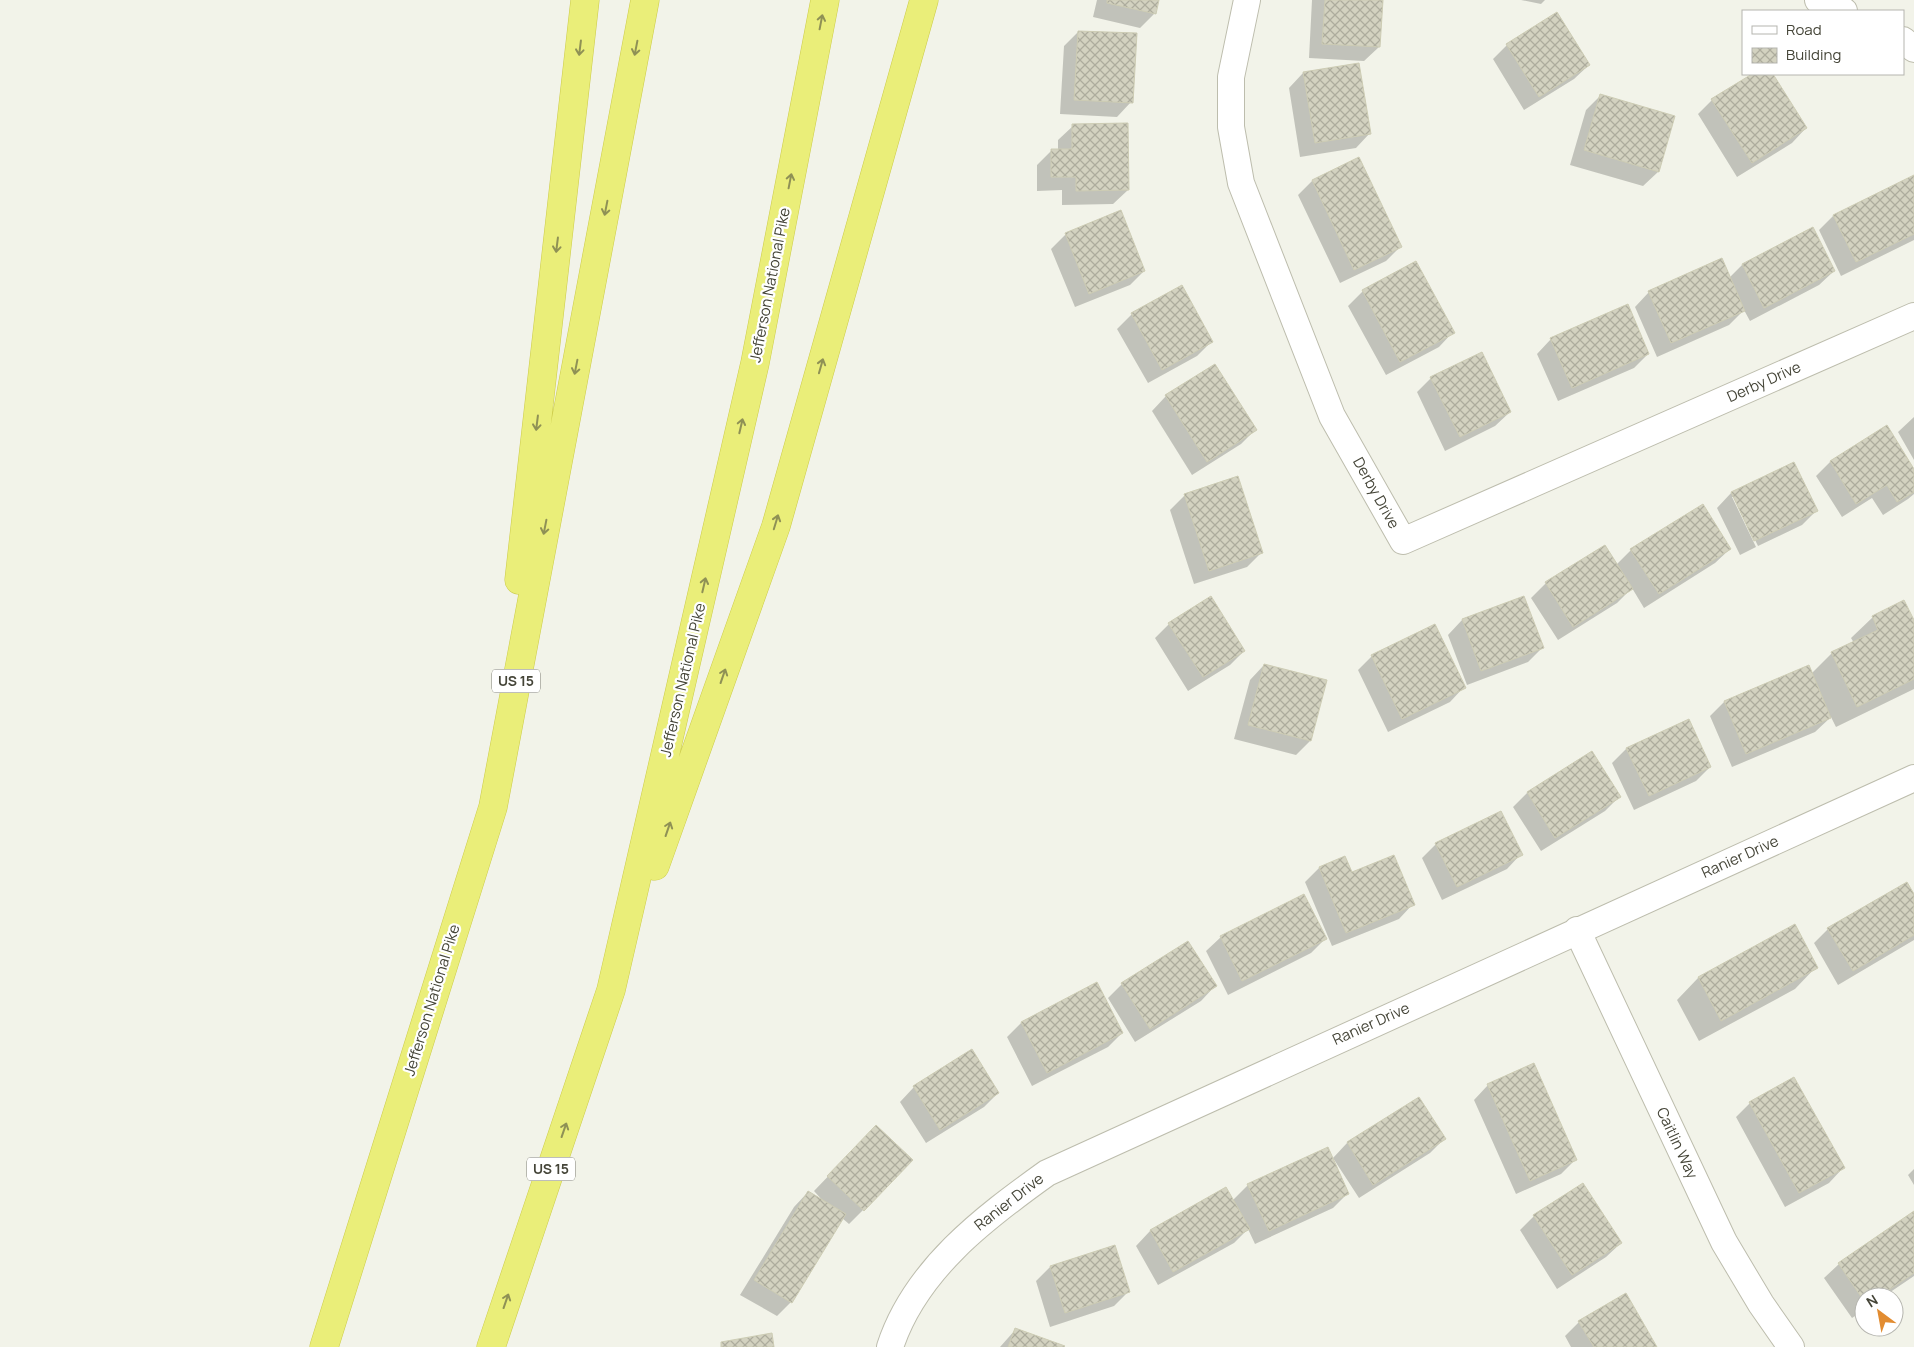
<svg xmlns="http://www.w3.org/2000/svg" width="1914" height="1347" viewBox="0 0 1914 1347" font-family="Manrope,sans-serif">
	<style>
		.shadow { fill: #0003 }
		.building { fill: url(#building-cross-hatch); stroke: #cdccb4 }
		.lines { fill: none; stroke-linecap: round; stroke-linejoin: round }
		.street-casing { stroke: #bdbdad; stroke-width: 28 }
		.highway-casing { stroke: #cccb4a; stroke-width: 29 }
		.street { stroke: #fff; stroke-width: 26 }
		.highway { stroke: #eaee79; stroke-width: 28 }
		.oneway { stroke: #8f9155 }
		.labels { text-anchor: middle; stroke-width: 4.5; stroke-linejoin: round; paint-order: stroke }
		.shield { fill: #fff; stroke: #7d7d74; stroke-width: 1 }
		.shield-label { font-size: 14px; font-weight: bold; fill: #454538 }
		.street-label { font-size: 15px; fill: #454538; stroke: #fff }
	</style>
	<defs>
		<pattern id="building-cross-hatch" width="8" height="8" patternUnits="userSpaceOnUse" patternTransform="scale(1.25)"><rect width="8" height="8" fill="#d3d2c0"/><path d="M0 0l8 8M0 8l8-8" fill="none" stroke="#adac9d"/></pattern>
	</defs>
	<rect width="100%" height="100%" fill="#f2f3e9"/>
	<!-- shadow -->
	<path class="shadow" d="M1097 0H1158L1154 14 1140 28 1093 17Z
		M1312 0H1381L1379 47 1364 61 1309 58Z
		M1521 0H1545L1541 4Z
		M1078 32 1131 102 1117 117 1060 114 1064 46Z
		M1507 45 1589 65 1574 79 1524 110 1493 59Z
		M1303 73 1370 133 1356 148 1300 157 1289 88Z
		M1754 74H1772L1806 128 1792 143 1737 177 1698 114 1712 100Z
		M1600 96 1674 117 1658 172 1643 186 1570 165 1586 110Z
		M1073 126 1128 190 1113 204 1062 205V190L1037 191V165L1051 151 1058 150V140Z
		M1359 159 1400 247 1386 261 1340 283 1298 195 1312 181Z
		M1914 176V240L1841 276 1819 230 1833 216Z
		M1066 234 1144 271 1130 285 1075 307 1051 249Z
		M1742 265 1834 271 1819 285 1750 321 1744 310 1729 325 1657 357 1635 307 1649 292 1729 278Z
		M1181 287 1212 341 1197 356 1148 383 1117 329 1132 314Z
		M1363 291 1453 332 1439 347 1386 375 1348 306Z
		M1551 339 1648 354 1634 368 1558 401 1537 354Z
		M1431 378 1510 412 1495 426 1445 451 1417 392Z
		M1166 396 1255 430 1241 444 1192 475 1152 411Z
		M1914 417V460L1898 432Z
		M1886 427 1914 472V494L1908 499 1883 515 1872 498 1842 517 1816 476 1830 462Z
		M1793 463 1816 511 1802 525 1758 546 1734 497H1732L1756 547 1740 555 1717 508 1731 493Z
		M1237 478 1261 553 1247 567 1194 584 1170 510 1184 496Z
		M1605 546 1616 565 1631 550 1730 549 1715 563 1644 608 1632 588 1617 603 1558 640 1531 598 1546 583Z
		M1524 598 1543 647 1528 662 1467 685 1448 635 1462 620Z
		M1873 617 1914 623V689L1836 727 1831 717 1815 732 1732 767 1710 716 1724 702 1811 674 1832 653 1854 643 1851 638Z
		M1169 624 1244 651 1230 665 1188 691 1155 638Z
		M1372 656 1464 687 1450 702 1388 732 1358 670Z
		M1264 665 1326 681 1310 741 1296 755 1234 739 1250 680Z
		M1688 721 1710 767 1696 781 1634 810 1612 763 1626 749Z
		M1592 752 1619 797 1605 811 1541 851 1513 807 1527 793Z
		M1436 844 1521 854 1507 869 1442 900 1422 858Z
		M1344 858 1351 874 1413 904 1399 919 1332 946 1305 882 1319 868Z
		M1914 897V940L1838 985 1814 943 1828 929Z
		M1794 926 1816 967 1795 989 1699 1041 1677 1000 1698 978Z
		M1221 937 1325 939 1311 953 1228 995 1206 951Z
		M1097 984 1122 1033 1108 1047 1032 1086 1007 1037 1021 1023Z
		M1122 984 1215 986 1201 1001 1135 1042 1108 998Z
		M1488 1085 1576 1159 1561 1174 1516 1194 1474 1100Z
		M914 1087 998 1093 984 1107 926 1143 900 1102Z
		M1419 1098 1444 1139 1430 1153 1359 1198 1333 1158 1347 1143Z
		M1750 1103 1843 1168 1829 1183 1785 1207 1736 1117Z
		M862 1141 863 1210 849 1224 842 1218 791 1302 777 1316 740 1295 794 1207 808 1192 824 1202 814 1191Z
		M1914 1169V1185L1908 1175Z
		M1248 1185 1348 1193 1333 1208 1255 1244 1248 1229 1234 1243 1158 1285 1136 1246 1150 1231 1226 1189 1232 1201Z
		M1914 1212V1276L1883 1297H1864V1310L1852 1318 1824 1278 1839 1264Z
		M1534 1216 1621 1243 1606 1257 1557 1289 1520 1230Z
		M1050 1267 1128 1292 1114 1306 1050 1327 1036 1281Z
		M1579 1322 1655 1347H1571L1565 1336Z
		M1016 1329 1063 1347H1000Z"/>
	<!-- building -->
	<path class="building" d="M1107 0H1159L1156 14 1107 3Z
		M1325 0H1383L1380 47 1322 44Z
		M1557 12 1590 65 1539 97 1506 44Z
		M1078 31 1137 33 1133 103 1074 100Z
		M1359 63 1371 134 1315 143 1303 72Z
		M1752 74H1773L1807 128 1752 163 1711 99Z
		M1600 94 1675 116 1659 172 1584 150Z
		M1128 123 1129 190 1076 191V177H1051V149H1072V124Z
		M1359 157 1402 247 1354 270 1312 180Z
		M1914 175V234L1856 262 1833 215Z
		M1121 210 1145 271 1089 294 1065 233Z
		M1813 227 1835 271 1764 308 1742 264Z
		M1722 258 1745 311 1671 343 1648 291Z
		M1416 261 1455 333 1400 362 1362 290Z
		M1182 285 1213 342 1162 370 1131 313Z
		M1628 304 1649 354 1572 388 1550 338Z
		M1482 352 1511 412 1460 437 1430 377Z
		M1215 364 1257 430 1207 462 1165 395Z
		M1887 425 1914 469V492L1897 502 1887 485 1856 504 1830 461Z
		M1794 462 1818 511 1754 541 1731 492Z
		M1238 476 1263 553 1209 571 1184 494Z
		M1703 504 1731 549 1659 594 1630 549Z
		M1605 545 1633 589 1573 627 1545 582Z
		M1211 596 1245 651 1203 677 1168 623Z
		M1524 596 1544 648 1481 671 1462 619Z
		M1904 600 1914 620V679L1857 707 1831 652 1878 630 1872 616Z
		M1435 624 1466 688 1402 719 1371 655Z
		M1264 664 1327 680 1311 741 1248 725Z
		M1809 665 1831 718 1746 754 1724 701Z
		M1689 719 1711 767 1649 796 1626 748Z
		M1592 751 1621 797 1555 838 1527 792Z
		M1501 811 1523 855 1457 887 1435 843Z
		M1394 855 1415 905 1346 933 1319 867 1345 856 1352 872Z
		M1907 882 1914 894V935L1853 971 1827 928Z
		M1304 894 1327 939 1242 981 1220 936Z
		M1795 924 1818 968 1721 1021 1698 977Z
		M1188 941 1217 986 1150 1029 1121 983Z
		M1097 982 1123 1033 1047 1073 1021 1022Z
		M972 1049 999 1093 940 1130 913 1086Z
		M1534 1063 1577 1160 1530 1181 1487 1084Z
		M1794 1077 1845 1168 1799 1193 1749 1102Z
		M1419 1097 1446 1139 1373 1185 1347 1142Z
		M876 1125 913 1160 864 1211 827 1176Z
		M1328 1147 1349 1194 1269 1231 1247 1184Z
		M1583 1183 1622 1243 1572 1275 1533 1215Z
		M1226 1187 1250 1229 1173 1272 1150 1230Z
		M808 1191 846 1214 792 1303 754 1280Z
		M1914 1211V1273L1878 1297H1864V1301L1838 1263Z
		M1115 1245 1130 1292 1065 1313 1050 1266Z
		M1626 1293 1657 1347H1594L1578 1321Z
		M1015 1328 1065 1346 1064 1347H1008Z
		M772 1333 774 1347H721V1342Z"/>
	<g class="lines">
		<defs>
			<path id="street" d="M1247 0 1231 77V127L1241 183 1332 416 1403 541 1914 316
				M1818 0 1844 11
				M1903 40 1914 49
				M1577 930 1724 1242 1761 1304 1791 1347
				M890 1347C915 1270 984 1218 1047 1173L1914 778"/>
			<path id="highway" d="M519 580 585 0
				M655 866 776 526 924 0
				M324 1347 493 807 645 0
				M491 1347 611 990 755 363 825 0"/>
		</defs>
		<!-- street casing -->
		<use href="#street" class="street-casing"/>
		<!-- highway casing -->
		<use href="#highway" class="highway-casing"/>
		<!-- street -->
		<use href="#street" class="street"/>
		<!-- highway -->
		<use href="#highway" class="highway"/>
	</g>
	<!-- one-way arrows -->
	<defs><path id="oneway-shaft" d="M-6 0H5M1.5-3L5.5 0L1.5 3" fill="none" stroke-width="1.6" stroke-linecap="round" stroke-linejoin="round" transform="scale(1.25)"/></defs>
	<g class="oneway">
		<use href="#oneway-shaft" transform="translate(821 22) rotate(-79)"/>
		<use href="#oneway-shaft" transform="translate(580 48) rotate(97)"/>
		<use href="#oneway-shaft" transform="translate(636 48) rotate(101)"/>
		<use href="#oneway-shaft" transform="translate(790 181) rotate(-79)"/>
		<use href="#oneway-shaft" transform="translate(606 208) rotate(101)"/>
		<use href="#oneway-shaft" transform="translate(557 245) rotate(97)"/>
		<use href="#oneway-shaft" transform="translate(821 366) rotate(-74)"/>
		<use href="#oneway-shaft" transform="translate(576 367) rotate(101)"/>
		<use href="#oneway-shaft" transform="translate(537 423) rotate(97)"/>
		<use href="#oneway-shaft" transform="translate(741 426) rotate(-77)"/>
		<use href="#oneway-shaft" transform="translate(776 522) rotate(-73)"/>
		<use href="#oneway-shaft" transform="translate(545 527) rotate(101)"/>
		<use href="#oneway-shaft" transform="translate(704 585) rotate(-77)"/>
		<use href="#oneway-shaft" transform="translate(723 676) rotate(-71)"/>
		<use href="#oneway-shaft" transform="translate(668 829) rotate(-71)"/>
		<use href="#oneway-shaft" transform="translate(564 1130) rotate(-71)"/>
		<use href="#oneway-shaft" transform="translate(506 1301) rotate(-71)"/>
	</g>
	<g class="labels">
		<!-- shield labels -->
		<g class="shield">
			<rect x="492" y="669.5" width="48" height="23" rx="4"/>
			<rect x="527" y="1157.5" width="48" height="23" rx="4"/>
		</g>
		<g class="shield-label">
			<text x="516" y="686">US 15</text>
			<text x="551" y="1174">US 15</text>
		</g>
		<!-- street labels -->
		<g class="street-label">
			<text transform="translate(770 285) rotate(-79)" y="5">Jefferson National Pike</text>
			<text transform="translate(1764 382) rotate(-24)" y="5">Derby Drive</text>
			<text transform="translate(1376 493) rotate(61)" y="5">Derby Drive</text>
			<text transform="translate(683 680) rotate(-77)" y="5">Jefferson National Pike</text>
			<text transform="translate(1740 857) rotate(-24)" y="5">Ranier Drive</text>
			<text transform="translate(432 1000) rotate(-73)" y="5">Jefferson National Pike</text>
			<text transform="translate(1371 1024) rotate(-24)" y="5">Ranier Drive</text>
			<text transform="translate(1677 1143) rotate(65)" y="5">Caitlin Way</text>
			<text transform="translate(1009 1202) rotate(-38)" y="5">Ranier Drive</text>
		</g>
	</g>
	<!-- legend -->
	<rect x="1742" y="10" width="162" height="65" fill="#ffffff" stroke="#b5b5af"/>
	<rect x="1752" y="26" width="25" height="8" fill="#ffffff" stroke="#b5b5af"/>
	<text x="1786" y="35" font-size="15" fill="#454538">Road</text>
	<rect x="1752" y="48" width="25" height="15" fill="url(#building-cross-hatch)" stroke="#b5b5af"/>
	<text x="1786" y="60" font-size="15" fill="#454538">Building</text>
	<!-- north arrow -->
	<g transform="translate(1879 1312) rotate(328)"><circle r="24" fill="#ffffff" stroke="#b5b5af"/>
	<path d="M0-4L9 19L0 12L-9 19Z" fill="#e28c31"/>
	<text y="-8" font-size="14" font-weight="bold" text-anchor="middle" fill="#454538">N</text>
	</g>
</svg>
